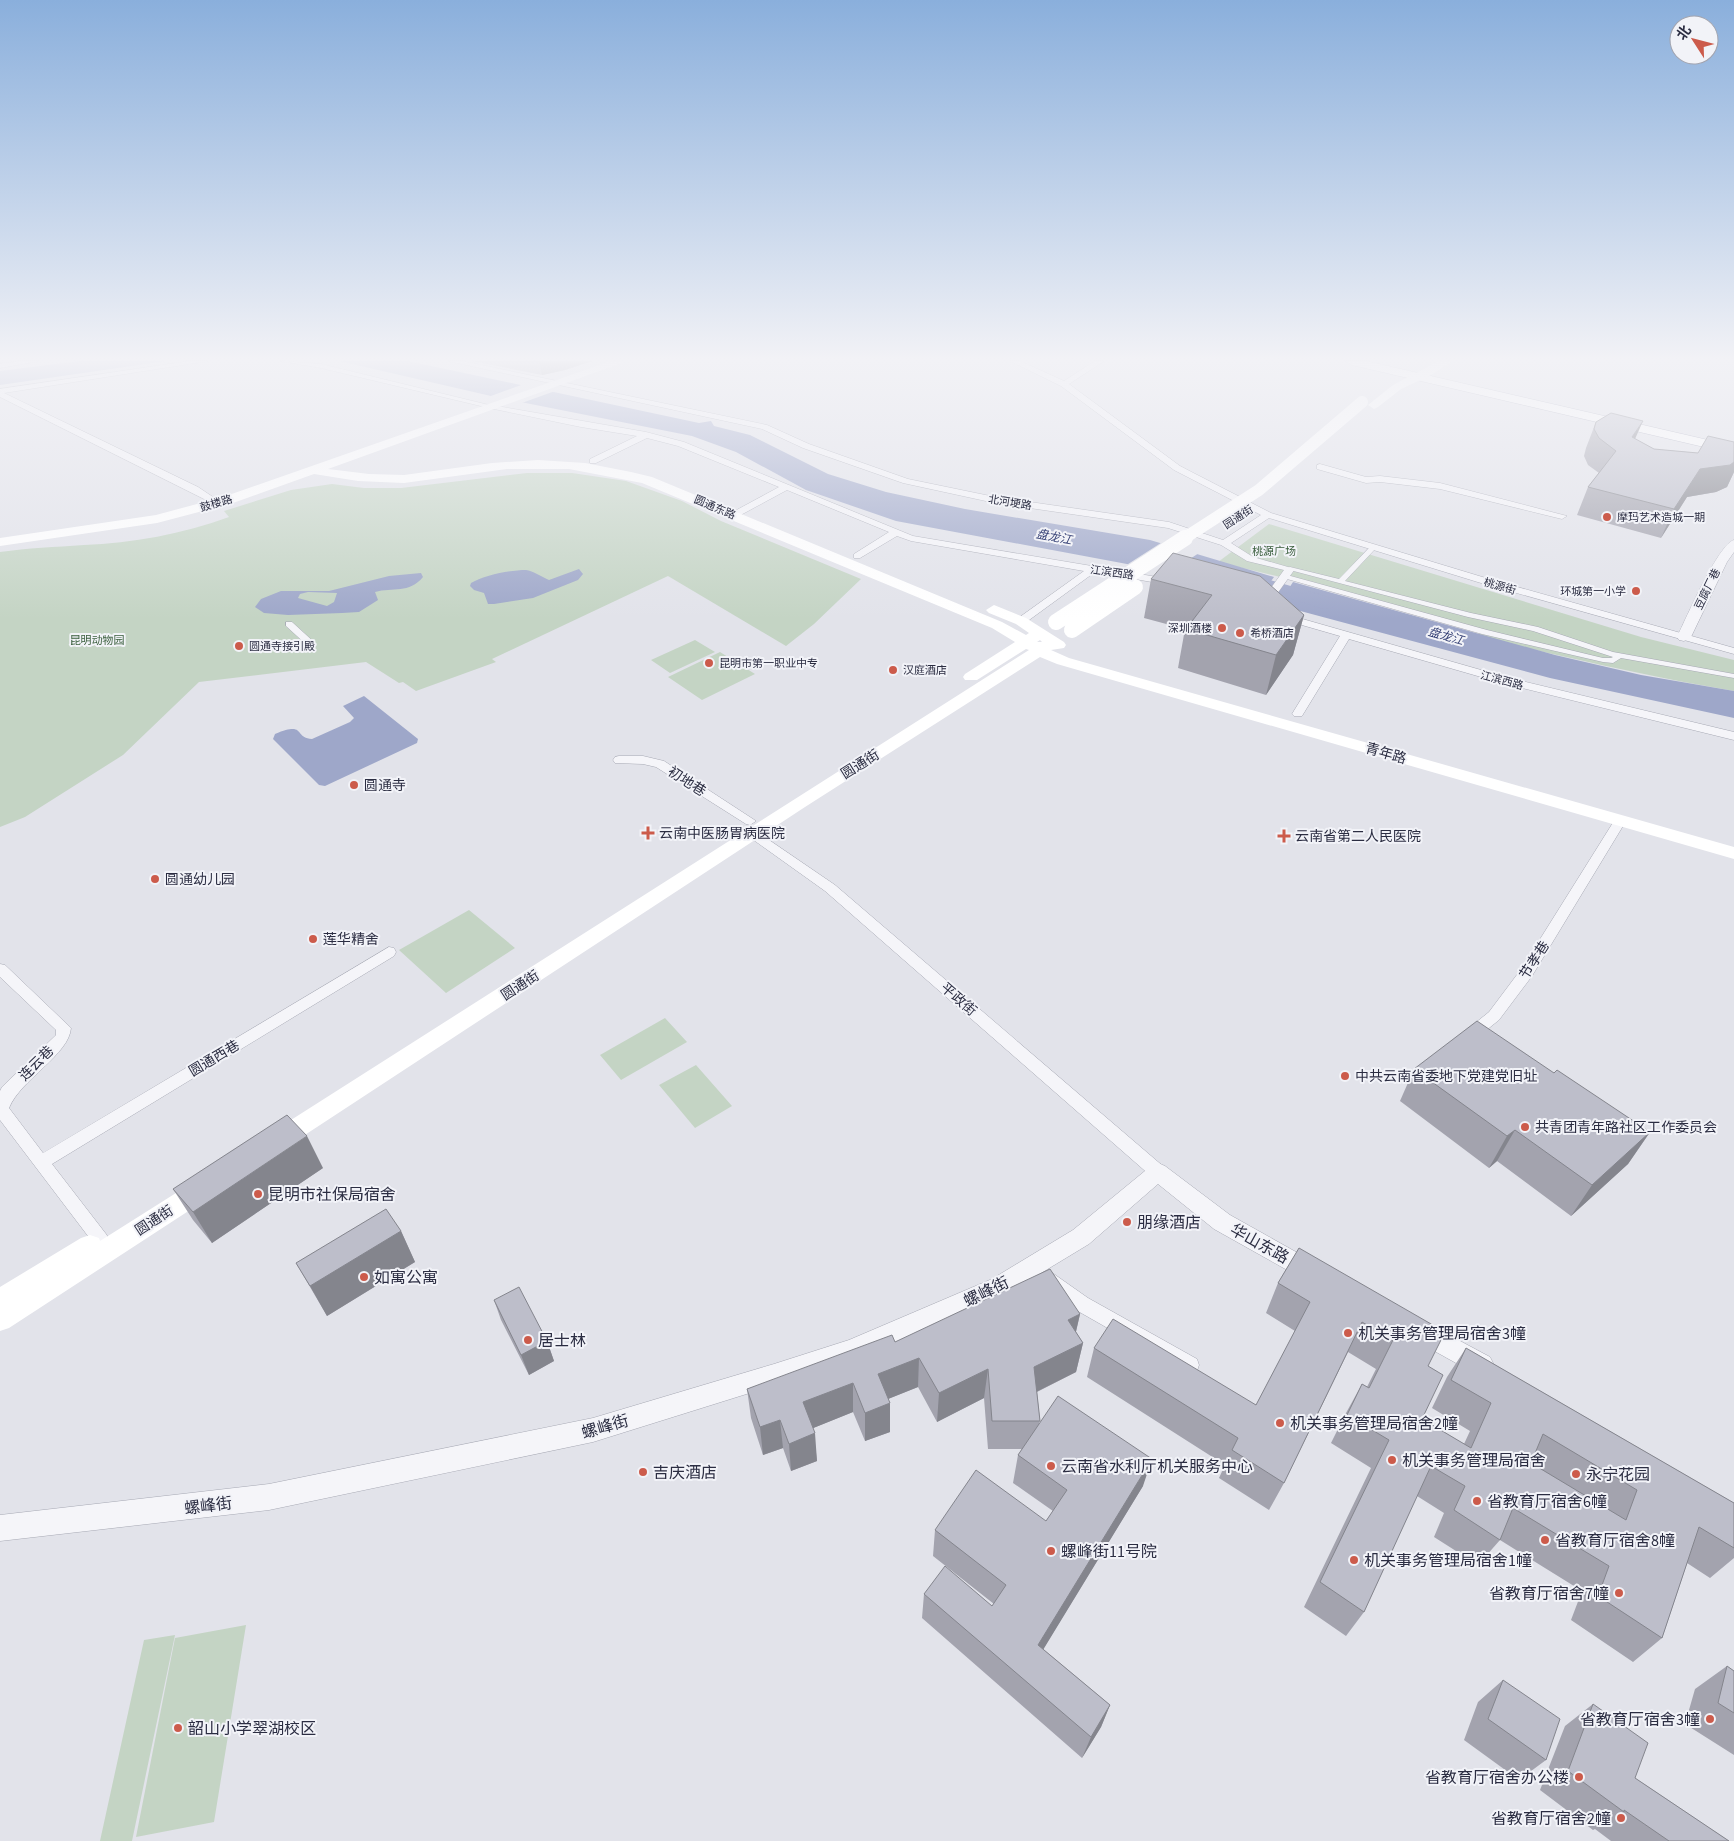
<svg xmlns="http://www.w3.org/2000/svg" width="1734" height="1841" viewBox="0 0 1734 1841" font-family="'Source Sans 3','Noto Sans SC',sans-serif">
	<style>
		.green { fill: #c4d4c4 }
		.water { fill: #9ea7c9; fill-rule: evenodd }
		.pier { fill: #e2e3ea }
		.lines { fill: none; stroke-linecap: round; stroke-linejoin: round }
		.river { fill: #9ea7c9; fill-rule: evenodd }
		.pedestrian-casing { stroke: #a7a9b4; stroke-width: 1 }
		.minor-casing { stroke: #a7a9b4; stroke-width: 1 }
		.tertiary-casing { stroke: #a7a9b4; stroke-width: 1 }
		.primary-casing { stroke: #a2a4b6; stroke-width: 1 }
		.pedestrian { fill: #f5f5f9; fill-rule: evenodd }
		.minor { fill: #f5f5f9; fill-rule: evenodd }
		.tertiary { fill: #f5f5f9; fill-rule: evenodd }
		.secondary { fill: #fff; fill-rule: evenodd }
		.primary { fill: #fff; fill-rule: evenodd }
		.secondary-bridge-far1 { stroke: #fff; stroke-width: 12 }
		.secondary-bridge { stroke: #fff; stroke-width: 16 }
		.wall { fill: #a3a3ae }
		.shaded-wall { fill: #84858d }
		.building { fill: #bdbeca; stroke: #84858d; fill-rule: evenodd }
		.poi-dot { fill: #cc5b4b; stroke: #f2f3f8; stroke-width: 2 }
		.labels { text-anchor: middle; stroke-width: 4; stroke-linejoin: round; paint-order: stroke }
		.far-street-label { font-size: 11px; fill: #2b2d42; stroke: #f2f3f8 }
		.far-poi-label { font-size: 11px; fill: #2b2d42; stroke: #f2f3f8; text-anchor: start }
		.far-park-label { font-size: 11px; fill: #385d3b; stroke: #f2f3f8 }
		.far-water-label { font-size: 12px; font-style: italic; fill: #354075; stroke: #f2f3f8 }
		.street-label { font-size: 14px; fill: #2b2d42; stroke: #f2f3f8 }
		.poi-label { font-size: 14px; fill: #2b2d42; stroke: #f2f3f8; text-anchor: start }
		.near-poi-label { font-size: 16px; fill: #2b2d42; stroke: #f2f3f8; text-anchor: start }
		.near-street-label { font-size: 16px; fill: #2b2d42; stroke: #f2f3f8 }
	</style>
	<rect width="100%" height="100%" fill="#e2e3ea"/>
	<!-- green -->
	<path class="green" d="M527 473H572L626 481 682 501 721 521 861 579 814 624 786 646 668 576 492 659 496 662 416 691 403 682 399 683 366 662 199 682 123 755 25 817 0 827V552C28 548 55 547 84 545 132 543 183 534 229 517L224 511 291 490 332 484 364 488H401Z
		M1269 524 1641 637 1734 660V691C1648 676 1563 657 1478 636L1479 633 1293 580 1218 562Z
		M695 640 715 652 670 673 651 660Z
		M720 652 755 674 702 700 668 677Z
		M469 910 515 948 446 993 399 950Z
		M665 1018 687 1042 621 1080 600 1055Z
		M696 1065 732 1106 695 1128 659 1085Z
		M246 1625 214 1822 136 1837 175 1638Z
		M175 1635 132 1841H100L144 1640Z"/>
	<!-- water -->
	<path class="water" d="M80 361H166L0 385V371Z
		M339 361H408L699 423 711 421 714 426 750 435 828 474 886 492 965 509 1150 540 1274 577 1257 600 1175 573 896 521 806 490 736 452 692 436 491 396Z
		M579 569 583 574 578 580 533 598 494 604H488L484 593 474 590 470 586 471 583C485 575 510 570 526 570 533 571 542 577 549 580Z
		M421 573 423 577C409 594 393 587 375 592L378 600 359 612 342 613 288 615 264 613 255 607 261 599 281 591H329L389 576ZM308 592 337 593 334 602 327 606 298 598 300 594Z
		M1293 582 1555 655 1641 675 1734 691V718L1550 678 1278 605Z
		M364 696 418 739 417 743 325 786 319 785 273 739 275 734C307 721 293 738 312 739L350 722 354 718 343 706Z"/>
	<!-- pier -->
	<path class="pier" d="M524 384 555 391 519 404 488 397Z
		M1164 541 1199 553 1167 574 1125 566Z"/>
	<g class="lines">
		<!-- river -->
		<path class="river" d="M1242 572 1332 598 1335 603 1332 608 1324 609 1235 582 1232 578 1235 574Z"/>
		<defs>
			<path id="pedestrian" d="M1371 546 1377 547 1345 581 1471 613 1538 627 1613 652 1734 674V678L1621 658 1613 663 1603 662 1482 634 1280 577 1287 575 1487 630 1603 658H1611L1613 657 1533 631 1468 617 1286 569 1290 567 1339 579Z
				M286 622H292L315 643V647H309L286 626Z"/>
			<path id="minor" d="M20 361H39L0 368V364Z
				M190 361H208L4 393 198 487 213 497 215 499 210 502 0 397V389Z
				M280 361 321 364 489 405 485 407 321 368Z
				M448 361H462L767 425 809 444 908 479 995 497 1169 522 1223 540 1261 515 1174 470 1061 386 1010 361H1020L1064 381 1095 361H1104L1069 384 1180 466 1271 513 1489 579 1734 648V654L1481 583 1269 518 1231 543 1253 557 1295 569 1269 605 1265 606 1260 603 1284 570 1247 561 1221 545 1168 528 995 503 903 483 803 448 762 429Z
				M491 405 646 432 684 442 913 536 1169 579 1174 582 1169 585 1095 572 1025 623H1017V619L1084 571 911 541 897 536 860 558H854V554L889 532 787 490 737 517H731V513L779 487 678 446 647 438 596 463H590V459L637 436 581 427 494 409H491Z
				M1320 464 1366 477 1380 476 1440 483 1567 516 1562 519 1440 489 1380 482 1366 483 1317 469V465Z
				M1285 614 1509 678 1734 732V740L1502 683 1349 639 1302 716H1294L1292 714 1340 636 1281 619 1280 617Z
				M619 756H643L664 761 756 821 750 825 746 824 656 767 643 764 615 763 613 760 615 757Z
				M1620 817 1626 821 1532 976 1499 1020 1474 1040H1464L1461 1036 1464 1032 1489 1012 1522 968 1614 821Z
				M753 829 835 885 1164 1167 1166 1172 1164 1177 1158 1179 1152 1177 825 891 748 836 747 833 748 830Z
				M389 947 394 948 396 952 394 956 52 1164 106 1234 109 1239 106 1244 100 1247 94 1244 0 1120V1091L2 1087 56 1035V1030L0 977V964L5 965 71 1028C69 1055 21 1079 9 1108L43 1153Z
				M1051 1272 1088 1298 1197 1359 1199 1365 1197 1371 1190 1374 1183 1371 1076 1310 1045 1286 1042 1280 1045 1274Z"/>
			<path id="tertiary" d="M1734 540V552L1727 562 1691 637 1684 641 1679 640 1677 637C1686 619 1718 544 1734 540Z
				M1158 1163 1165 1166 1230 1215 1321 1266 1324 1273 1321 1280 1313 1283 1305 1280 1214 1229 1158 1184 1089 1244 1008 1293 852 1361 593 1442 269 1510 0 1541V1515L269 1484 593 1418 774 1364 849 1340 992 1279 1073 1230 1151 1166Z
				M1419 1319 1490 1357 1494 1365 1490 1373 1482 1376 1474 1373 1411 1338 1407 1330 1411 1322Z"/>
			<path id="primary" d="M1346 361H1366L1734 446V454L1352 365Z"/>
		</defs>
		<!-- pedestrian casing -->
		<use href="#pedestrian" class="pedestrian-casing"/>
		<!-- minor casing -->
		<use href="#minor" class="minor-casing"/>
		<!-- tertiary casing -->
		<use href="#tertiary" class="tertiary-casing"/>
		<!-- primary casing -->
		<use href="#primary" class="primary-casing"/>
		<!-- pedestrian -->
		<use href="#pedestrian" class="pedestrian"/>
		<!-- minor -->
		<use href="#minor" class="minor"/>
		<!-- tertiary -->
		<use href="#tertiary" class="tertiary"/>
		<!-- secondary -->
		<path class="secondary" d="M611 361H627L328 469 369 474 404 475 492 463 538 460 585 463 631 472 652 477 1002 622 1026 635 1029 633 1016 624 989 613 986 610 994 605 1026 618 1064 642 1066 645 1064 648 1051 650 1069 658 1734 847V859L1057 664 1040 657 805 807 285 1148 277 1151 269 1148 265 1141 269 1134 1029 650 1026 649 977 680H965L963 677 965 674 1015 642 992 628 642 483 569 469H507L404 483 358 481 314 474 233 503 157 523 0 546V538L156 515 223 497ZM1040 640 1042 642H1037Z
			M1439 361H1452L1431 375 1401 389 1378 407 1374 409 1368 405 1393 385Z
			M204 1178 213 1181 216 1188 213 1195 9 1328 0 1331V1287L81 1238 90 1235 99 1238 100 1241 195 1181Z"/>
		<!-- primary -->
		<use href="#primary" class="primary"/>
		<!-- secondary-bridge-far1 -->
		<path class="secondary-bridge-far1" d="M1183 539 1259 490 1362 402"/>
		<!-- secondary-bridge -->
		<path class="secondary-bridge" d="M1056 622 1185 538
			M1072 630 1135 587"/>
	</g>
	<!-- wall -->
	<path class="wall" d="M472 361H592L565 370 542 375Z
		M1596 422 1635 439 1654 449 1698 453 1734 442V472L1727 487 1716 492 1687 497 1661 538 1577 515 1588 487 1599 473 1588 465 1584 456 1586 448Z
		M1151 579 1304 615 1293 655 1266 695 1178 668 1185 629 1144 618Z
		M1414 1069 1554 1073 1650 1132 1628 1164 1571 1216 1497 1161 1489 1168 1400 1101Z
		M323 1168 212 1243 193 1220 173 1189Z
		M401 1231 415 1262 327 1316 296 1263Z
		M1299 1248 1428 1366 1422 1419 1464 1444 1470 1431 1432 1408 1447 1377 1466 1348 1734 1503V1558L1710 1578 1687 1563 1662 1638 1633 1662 1571 1620 1582 1591 1500 1540 1478 1565 1434 1537 1444 1513 1417 1496 1364 1612 1346 1636 1304 1607 1371 1468 1331 1443 1346 1413 1362 1384 1367 1387 1376 1369 1348 1352 1284 1483 1269 1510 1219 1478 1225 1465 1087 1377 1094 1348 1256 1405 1295 1331 1266 1313 1278 1283Z
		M494 1300 547 1341 554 1361 529 1375 501 1320Z
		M1080 1314 1076 1332 1083 1343 1076 1372 1037 1392 1040 1421 1039 1423 1143 1486 1043 1649 1110 1705 1101 1727 1082 1758 922 1618 924 1594 992 1606 994 1604 933 1556 935 1530 1046 1521 1053 1511 1013 1483 1018 1455 1022 1449H988L984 1398 937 1422 918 1387 888 1399 890 1432 865 1441 853 1412 813 1428 817 1461 791 1471 783 1448 763 1455 751 1418 747 1389 895 1342Z
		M1727 1666 1734 1671V1755L1685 1724 1695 1689Z
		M1503 1680 1546 1760 1519 1780 1464 1740 1478 1702Z
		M1593 1704 1635 1778 1729 1841H1611L1595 1829 1593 1830 1540 1790 1565 1726Z"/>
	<!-- shaded-wall -->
	<path class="shaded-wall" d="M539 361H592L565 370 542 375Z
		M1643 421 1631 448 1632 437Z
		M1734 462V472L1727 487 1716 492 1687 497 1661 538 1674 509 1700 469Z
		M1304 615 1293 655 1266 695 1276 655Z
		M1515 1130 1497 1161 1489 1168 1507 1136Z
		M1650 1132 1628 1164 1571 1216 1592 1185Z
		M307 1136 323 1168 212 1243 193 1212Z
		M401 1231 415 1262 327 1316 310 1286Z
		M1080 1314 1073 1344 1068 1320Z
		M547 1341 554 1361 529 1375 521 1355Z
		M1083 1343 1076 1372 1028 1396 1034 1367Z
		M919 1358 918 1387 878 1403V1374Z
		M988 1369 984 1398 937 1422 939 1393Z
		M853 1383V1412L806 1431 803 1402Z
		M890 1403V1432L865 1441V1413Z
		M780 1420 783 1448 763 1455 760 1427Z
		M815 1433 817 1461 791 1471 789 1444Z
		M1152 1459 1143 1486 1032 1668 1038 1645Z
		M1110 1705 1101 1727 1082 1758 1091 1737Z"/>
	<!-- building -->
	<path class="building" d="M1611 413 1643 421 1632 437 1654 449 1698 453 1708 436 1734 442V462L1730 465 1700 469 1674 509 1588 487 1616 451 1599 438 1594 429 1596 422Z
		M1173 553 1260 576 1304 615 1276 655 1186 629 1212 595 1151 579Z
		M1477 1021 1554 1073 1557 1070 1650 1132 1592 1185 1515 1130 1507 1136 1414 1069Z
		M287 1115 307 1136 193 1212 173 1189Z
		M386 1209 401 1231 310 1286 296 1263Z
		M1299 1248 1445 1332 1428 1366 1443 1375 1422 1419 1471 1448 1491 1403 1451 1380 1466 1348 1734 1503V1548L1699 1527 1662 1638 1598 1596 1609 1566 1513 1508 1500 1540 1454 1510 1465 1486 1431 1466 1364 1612 1320 1582 1389 1440 1347 1415 1362 1384 1369 1388 1393 1340 1362 1322 1284 1483 1232 1450 1238 1438 1094 1348 1113 1319 1256 1405 1310 1302 1278 1283ZM1543 1434 1637 1490 1626 1520 1531 1463Z
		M1050 1269 1080 1314 1068 1320 1083 1343 1034 1367 1040 1421H992L988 1369 939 1393 919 1358 878 1374 890 1403 865 1413 853 1383 803 1402 815 1433 789 1444 780 1420 760 1427 747 1389 892 1335 895 1342Z
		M519 1287 547 1341 521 1355 494 1300Z
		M1058 1396 1152 1459 1038 1645 1110 1705 1091 1737 924 1594 945 1566 992 1606 1006 1585 935 1530 976 1470 1046 1521 1067 1490 1018 1455Z
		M1727 1666 1734 1671V1713L1718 1703Z
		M1503 1680 1560 1719 1546 1760 1488 1719Z
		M1593 1704 1648 1743 1635 1778 1729 1841H1669L1624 1810V1812L1568 1771Z"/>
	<!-- sky -->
	<linearGradient id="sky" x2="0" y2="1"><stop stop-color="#8aafdc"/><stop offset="0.58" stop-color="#f2f2f6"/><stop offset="1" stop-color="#f2f2f6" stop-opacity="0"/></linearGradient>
	<rect width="1734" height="619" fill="url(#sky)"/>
	<!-- markers -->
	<g class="poi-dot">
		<circle cx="1607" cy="517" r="5"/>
		<circle cx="1636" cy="591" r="5"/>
		<circle cx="1222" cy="628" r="5"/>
		<circle cx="1240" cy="633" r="5"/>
		<circle cx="239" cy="646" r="5"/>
		<circle cx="709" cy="663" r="5"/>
		<circle cx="893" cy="670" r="5"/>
		<circle cx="354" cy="785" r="5"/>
		<path d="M645.5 825.5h5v5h5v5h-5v5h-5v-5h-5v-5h5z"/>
		<path d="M1281.5 828.5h5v5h5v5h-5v5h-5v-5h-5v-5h5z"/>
		<circle cx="155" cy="879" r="5"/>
		<circle cx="313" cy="939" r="5"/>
		<circle cx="1345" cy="1076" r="5"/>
		<circle cx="1525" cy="1127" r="5"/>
		<circle cx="258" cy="1194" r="5"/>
		<circle cx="1127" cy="1222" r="5"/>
		<circle cx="364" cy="1277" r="5"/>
		<circle cx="1348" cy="1333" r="5"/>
		<circle cx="528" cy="1340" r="5"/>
		<circle cx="1280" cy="1423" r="5"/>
		<circle cx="1392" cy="1460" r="5"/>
		<circle cx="1051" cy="1466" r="5"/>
		<circle cx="643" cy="1472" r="5"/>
		<circle cx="1576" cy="1474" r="5"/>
		<circle cx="1477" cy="1501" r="5"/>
		<circle cx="1545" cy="1540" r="5"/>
		<circle cx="1051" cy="1551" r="5"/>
		<circle cx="1354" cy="1560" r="5"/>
		<circle cx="1619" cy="1593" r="5"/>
		<circle cx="1710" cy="1719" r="5"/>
		<circle cx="178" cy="1728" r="5"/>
		<circle cx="1579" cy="1777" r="5"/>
		<circle cx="1621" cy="1818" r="5"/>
	</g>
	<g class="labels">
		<!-- far-street labels -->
		<g class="far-street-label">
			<text transform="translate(1010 502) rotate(9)" y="4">北河埂路</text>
			<text transform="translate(216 503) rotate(-16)" y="4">鼓楼路</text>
			<text transform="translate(715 507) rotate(23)" y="4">圆通东路</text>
			<text transform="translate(1238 517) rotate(-33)" y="4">园通街</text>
			<text transform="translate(1112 572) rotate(8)" y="4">江滨西路</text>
			<text transform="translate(1500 586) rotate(16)" y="4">桃源街</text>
			<text transform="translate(1707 589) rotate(-64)" y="4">豆腐厂巷</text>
			<text transform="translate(1502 680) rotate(15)" y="4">江滨西路</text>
		</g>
		<!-- far-poi labels -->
		<g class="far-poi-label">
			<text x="1617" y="521">摩玛艺术造城一期</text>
			<text x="1626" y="595" text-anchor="end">环城第一小学</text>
			<text x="1212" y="632" text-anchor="end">深圳酒楼</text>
			<text x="1250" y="637">希桥酒店</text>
			<text x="249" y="650">圆通寺接引殿</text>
			<text x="719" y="667">昆明市第一职业中专</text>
			<text x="903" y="674">汉庭酒店</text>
		</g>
		<!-- far-park labels -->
		<g class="far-park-label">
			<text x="1274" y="555">桃源广场</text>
			<text x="97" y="644">昆明动物园</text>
		</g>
		<!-- far-water labels -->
		<g class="far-water-label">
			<text transform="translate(1054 537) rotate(11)" y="4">盘龙江</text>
			<text transform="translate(1446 636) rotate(16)" y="4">盘龙江</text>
		</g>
		<!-- street labels -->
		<g class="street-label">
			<text transform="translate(1386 753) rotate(16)" y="5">青年路</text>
			<text transform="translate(860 764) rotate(-32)" y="5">圆通街</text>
			<text transform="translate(687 781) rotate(33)" y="5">初地巷</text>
			<text transform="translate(1534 960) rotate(-57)" y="5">节孝巷</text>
			<text transform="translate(520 985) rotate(-33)" y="5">圆通街</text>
			<text transform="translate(959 999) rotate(41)" y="5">平政街</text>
			<text transform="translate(214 1058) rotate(-31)" y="5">圆通西巷</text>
			<text transform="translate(36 1063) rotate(-45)" y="5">连云巷</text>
			<text transform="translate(154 1220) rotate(-33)" y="5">圆通街</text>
		</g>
		<!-- poi labels -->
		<g class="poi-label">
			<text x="364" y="790">圆通寺</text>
			<text x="659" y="838">云南中医肠胃病医院</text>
			<text x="1295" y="841">云南省第二人民医院</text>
			<text x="165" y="884">圆通幼儿园</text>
			<text x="323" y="944">莲华精舍</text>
			<text x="1355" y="1081">中共云南省委地下党建党旧址</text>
			<text x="1535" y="1132">共青团青年路社区工作委员会</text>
		</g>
		<!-- near-poi labels -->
		<g class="near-poi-label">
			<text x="268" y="1200">昆明市社保局宿舍</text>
			<text x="1137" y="1228">朋缘酒店</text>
			<text x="374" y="1283">如寓公寓</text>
			<text x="1358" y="1339">机关事务管理局宿舍3幢</text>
			<text x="538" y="1346">居士林</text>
			<text x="1290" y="1429">机关事务管理局宿舍2幢</text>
			<text x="1402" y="1466">机关事务管理局宿舍</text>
			<text x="1061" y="1472">云南省水利厅机关服务中心</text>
			<text x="653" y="1478">吉庆酒店</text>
			<text x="1586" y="1480">永宁花园</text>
			<text x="1487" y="1507">省教育厅宿舍6幢</text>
			<text x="1555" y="1546">省教育厅宿舍8幢</text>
			<text x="1061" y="1557">螺峰街11号院</text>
			<text x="1364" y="1566">机关事务管理局宿舍1幢</text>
			<text x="1609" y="1599" text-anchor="end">省教育厅宿舍7幢</text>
			<text x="1700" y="1725" text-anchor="end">省教育厅宿舍3幢</text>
			<text x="188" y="1734">韶山小学翠湖校区</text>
			<text x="1569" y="1783" text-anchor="end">省教育厅宿舍办公楼</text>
			<text x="1611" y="1824" text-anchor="end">省教育厅宿舍2幢</text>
		</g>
		<!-- near-street labels -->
		<g class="near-street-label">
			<text transform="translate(1260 1243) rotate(29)" y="6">华山东路</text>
			<text transform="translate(986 1291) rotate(-26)" y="6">螺峰街</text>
			<text transform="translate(605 1426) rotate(-16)" y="6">螺峰街</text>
			<text transform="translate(208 1505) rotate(-7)" y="6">螺峰街</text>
		</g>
	</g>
	<!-- north arrow -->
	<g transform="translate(1694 40) rotate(306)"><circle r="24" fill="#f2f3f8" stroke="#a2a4af"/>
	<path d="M0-4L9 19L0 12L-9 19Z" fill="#cc5b4b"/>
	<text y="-8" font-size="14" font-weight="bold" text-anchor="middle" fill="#2b2d42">北</text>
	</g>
</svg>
